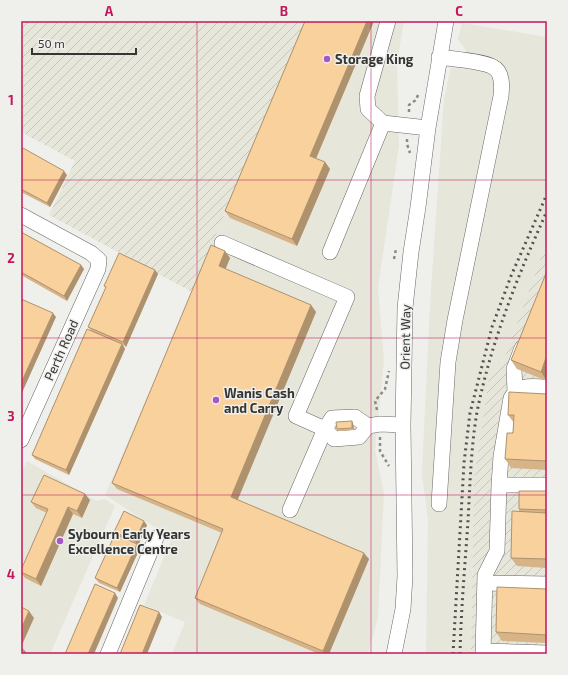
<svg xmlns="http://www.w3.org/2000/svg" width="568" height="675" viewBox="0 0 568 675" font-family="'Exo 2',sans-serif">
	<style>
		.built { fill: #e7e6db }
		.industrial { fill: url(#industrial-furrows) }
		.lines { fill: none; stroke-linecap: round; stroke-linejoin: round }
		.minor-casing { stroke: #686765; stroke-width: 16 }
		.path { stroke: #8a8a88; stroke-width: 2.5; stroke-dasharray: 3 3; stroke-linecap: butt }
		.minor { stroke: #fff; stroke-width: 15 }
		.rail { stroke: #525250; stroke-width: 3; stroke-dasharray: 2 4; stroke-linecap: butt }
		.wall { fill: #d6b487 }
		.shaded-wall { fill: #ae926e }
		.building { fill: #f9d19d; stroke: #ae926e }
		.grid { fill: none; stroke: #c2185b; stroke-width: 1; stroke-opacity: 0.55 }
		.poi-dot { fill: #a656c7; stroke: #efefec; stroke-width: 1.5 }
		.labels { text-anchor: middle; stroke-width: 3; stroke-linejoin: round; paint-order: stroke }
		.poi-label { font-size: 13px; font-weight: bold; fill: #353534; stroke: #efefec; text-anchor: start }
		.street-label { font-size: 13px; fill: #353534; stroke: #efefec }
		.neatline { fill: none; stroke: #c2185b; stroke-width: 1.5 }
		.grid-label { font-size: 13px; text-anchor: middle; font-weight: bold; fill: #c2185b }
	</style>
	<defs>
		<pattern id="industrial-furrows" width="10" height="10" patternUnits="userSpaceOnUse"><rect width="10" height="10" fill="#e7e6db"/><path d="M-1 1l2-2M0 10L10 0M9 11l2-2" fill="none" stroke="#c7c6bd"/></pattern>
	</defs>
	<rect width="100%" height="100%" fill="#efefec"/>
	<!-- built -->
	<path class="built" d="M305 21H404L397 62 399 145 378 288 384 360 375 450 384 493 378 617 368 654H172L185 622 144 605 172 538 105 495 192 292Z
		M462 23 547 37V241L502 364 490 372 474 478 471 654H426L428 520 422 474 430 305 444 98 451 68 473 66 475 57 466 51 458 39Z
		M27 461 97 501 105 499 115 506 50 654H21V473Z"/>
	<!-- industrial -->
	<path class="industrial" d="M21 21H305L192 292 49 215 75 161 21 132Z
		M547 241V654H471L474 478 490 372 502 364Z"/>
	<g class="lines">
		<defs>
			<path id="minor" d="M388 21 367 96 368 109 383 123 428 128
				M21 215 91 253 99 260 98 269 21 440
				M222 243 347 297 296 416 325 429 334 439 359 437 368 426 380 424 403 425
				M330 252 383 123
				M547 387C532 387 520 383 511 398L501 456 499 485H547
				M515 391 514 369 522 348
				M439 504 448 362 455 320 501 96C502 86 503 72 493 67 483 61 452 59 439 57
				M290 510 325 429 332 418 355 417 368 426
				M485 583 547 584
				M483 651 547 653
				M108 654 156 538
				M394 654 403 609 405 576 403 425 405 308 411 252 418 207 428 128 446 21
				M483 654 485 575 497 551 499 485"/>
		</defs>
		<!-- minor casing -->
		<use href="#minor" class="minor-casing"/>
		<!-- path -->
		<path class="path" d="M409 112V105L416 100 418 95
			M407 139V144L410 153
			M394 259 396 249
			M377 410 375 401 385 389 389 371
			M380 437V451L389 466"/>
		<!-- minor -->
		<use href="#minor" class="minor"/>
		<!-- rail -->
		<path class="rail" d="M453 654 464 463 470 413 492 327 511 276 547 194
			M460 654C461 609 465 565 468 521 470 484 471 447 477 412 491 342 518 275 547 211"/>
	</g>
	<!-- wall -->
	<path class="wall" d="M305 21H374L316 159 325 162 330 169 297 246 230 218 225 211Z
		M21 151 67 175 50 207 21 192Z
		M21 232 81 265 84 269 67 301 21 275Z
		M225 251 230 258 225 269 311 305 316 312 237 500 369 559 329 654H319L200 604 195 598 222 533 117 489 112 483Z
		M155 270 158 274 126 347 123 345 125 349 69 475 35 459 32 455 91 330 88 327 106 288 104 286Z
		M547 271V381L517 369 511 360Z
		M547 394V470L511 468 505 459 513 433 514 423 508 415Z
		M353 423 354 430 338 431 337 429Z
		M547 491V568L517 566 511 558 520 511 519 509Z
		M90 500 82 518 73 514 41 586 25 578 21 573V570L47 513 36 508 31 502Z
		M147 525 138 546 140 548 120 592 99 583 95 578 116 535 114 532Z
		M547 589V643L502 641 496 632Z"/>
	<!-- shaded-wall -->
	<path class="shaded-wall" d="M367 21H374L314 163 310 156Z
		M325 162 330 169 297 246 292 239Z
		M64 171 67 175 50 207 47 203Z
		M225 251 230 258 224 273 219 266Z
		M81 265 84 269 67 301 64 296Z
		M155 270 158 274 126 347 123 342Z
		M311 305 316 312 236 504 231 497Z
		M53 313 56 317 21 395V383Z
		M122 344 125 349 69 475 66 470Z
		M547 355V381L541 372Z
		M352 421 353 423 354 430 352 428Z
		M85 494 90 500 82 518 77 511Z
		M68 507 73 514 41 586 36 579Z
		M144 521 147 525 138 546 140 548 120 592 117 588 137 544 135 541Z
		M364 553 369 559 329 654H325L323 651Z
		M115 593 118 598 94 654H88Z
		M29 611 34 618 21 647V629Z
		M159 612 162 617 147 654H142Z
		M24 650 26 652 25 654H23Z"/>
	<!-- building -->
	<path class="building" d="M305 21H367L310 156 325 162 292 239 225 211Z
		M23 148 64 171 47 203 21 189V151Z
		M21 232 81 265 64 296 21 272Z
		M211 245 225 251 219 266 311 305 231 497 364 553 323 651 195 598 223 529 112 483Z
		M119 253 155 270 123 342 88 327 106 287 104 286Z
		M547 271V355L541 372 511 360Z
		M21 299 53 313 21 383Z
		M87 329 122 344 66 470 32 455Z
		M509 392 547 394V461L505 459 507 433H513L514 415H508Z
		M352 421V428L337 429 336 422Z
		M44 475 85 494 77 511 68 507 36 579 21 572V570L48 509 31 502Z
		M519 491H547V510L519 509Z
		M124 511 144 521 135 541 114 532Z
		M512 511 547 513V559L511 558Z
		M115 534 137 544 117 588 95 578Z
		M95 584 115 593 88 654H65Z
		M497 587 547 589V635L496 632Z
		M140 605 159 612 142 654H120Z
		M21 607 29 611 21 629Z
		M21 648 24 650 23 654H21Z"/>
	<!-- grid -->
	<path class="grid" d="M197 21V654M371 21V654M21 180H547M21 338H547M21 495H547"/>
	<!-- markers -->
	<g class="poi-dot">
		<circle cx="327" cy="59" r="4"/>
		<circle cx="216" cy="400" r="4"/>
		<circle cx="60" cy="541" r="4"/>
	</g>
	<g class="labels">
		<!-- poi labels -->
		<g class="poi-label">
			<text x="335" y="64">Storage King</text>
			<text x="224" y="398">Wanis Cash<tspan x="224" dy="15">and Carry</tspan></text>
			<text x="68" y="539">Sybourn Early Years<tspan x="68" dy="15">Excellence Centre</tspan></text>
		</g>
		<!-- street labels -->
		<g class="street-label">
			<text transform="translate(405 337) rotate(-89)" y="5">Orient Way</text>
			<text transform="translate(61 350) rotate(-66)" y="5">Perth Road</text>
		</g>
	</g>
	<!-- border -->
	<rect width="568" height="675" fill="none" stroke="#efefec" stroke-width="44"/>
	<!-- scale -->
	<path d="M32 48v6h104v-6" fill="none" stroke="#353534" stroke-width="2"/>
	<text x="38" y="48" font-size="12" fill="#353534" stroke="#efefec" stroke-width="3" paint-order="stroke">50 m</text>
	<rect x="22" y="22" width="524" height="631" class="neatline"/>
	<g class="grid-label">
		<text x="109" y="16">A</text>
		<text x="284" y="16">B</text>
		<text x="459" y="16">C</text>
		<text x="11" y="105">1</text>
		<text x="11" y="263">2</text>
		<text x="11" y="421">3</text>
		<text x="11" y="579">4</text>
	</g>
</svg>
